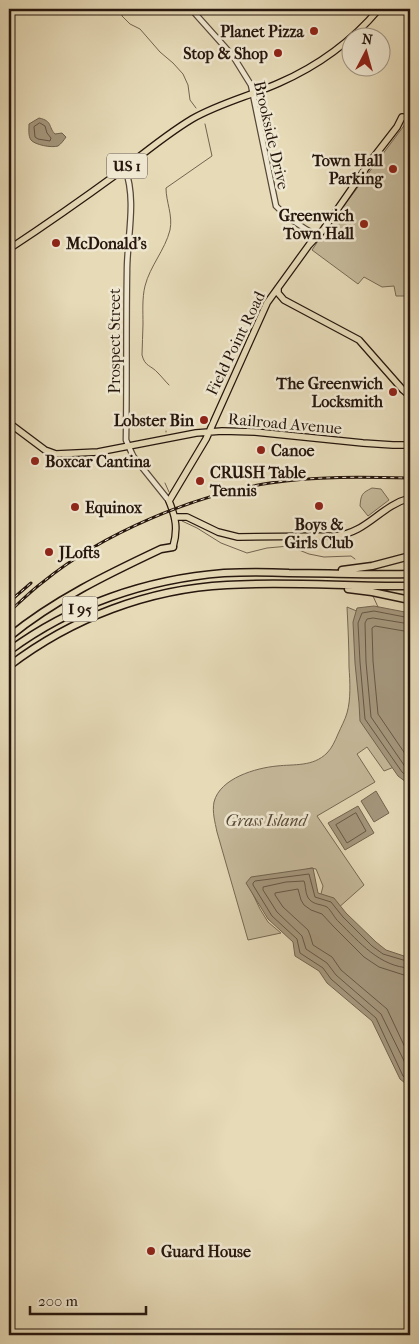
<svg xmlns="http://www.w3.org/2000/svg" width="419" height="1344" viewBox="0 0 419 1344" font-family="'IM FELL French Canon',serif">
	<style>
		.green { fill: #c5b99a; stroke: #766854 }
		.water { fill: #a5977d; stroke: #726350 }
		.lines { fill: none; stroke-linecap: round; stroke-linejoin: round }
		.shore { stroke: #665645; stroke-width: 1 }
		.stream { stroke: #726350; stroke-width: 1 }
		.minor-casing { stroke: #564738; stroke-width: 7 }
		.major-casing { stroke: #26160d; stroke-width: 8 }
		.highway-casing { stroke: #26160d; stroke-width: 9 }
		.minor { stroke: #efe7d0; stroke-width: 4.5 }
		.major { stroke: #e6dab7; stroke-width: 5.5 }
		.highway { stroke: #e6dab7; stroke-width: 6 }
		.rail-casing { stroke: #26160d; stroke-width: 3 }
		.rail { stroke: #efe7d0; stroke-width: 1; stroke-dasharray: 4; stroke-linecap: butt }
		.poi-dot { fill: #8f2418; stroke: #efe7d0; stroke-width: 2 }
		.labels { text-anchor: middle; stroke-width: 5; stroke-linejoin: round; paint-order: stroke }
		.shield { fill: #efe7d0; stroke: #625548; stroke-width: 1 }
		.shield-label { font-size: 15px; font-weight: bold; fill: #26160d }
		.poi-label { font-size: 16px; font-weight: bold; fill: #26160d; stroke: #efe7d0; text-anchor: start }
		.street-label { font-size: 16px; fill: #26160d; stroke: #efe7d0 }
		.park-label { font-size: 16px; font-style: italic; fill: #564737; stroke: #efe7d0 }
	</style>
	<rect width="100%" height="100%" fill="#e6dab7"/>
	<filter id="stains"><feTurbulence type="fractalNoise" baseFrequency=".004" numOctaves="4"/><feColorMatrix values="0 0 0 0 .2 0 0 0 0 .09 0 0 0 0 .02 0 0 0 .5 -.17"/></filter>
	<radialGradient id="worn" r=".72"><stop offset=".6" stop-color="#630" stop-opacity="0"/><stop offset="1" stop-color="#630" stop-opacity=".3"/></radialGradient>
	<!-- green -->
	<path class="green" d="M406 123H409L410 128V296H396L394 286 382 287 364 277 358 284 312 250 322 235Z
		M372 488 381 489 389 500 368 516 360 506C361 494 362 493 372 488Z
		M347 607 359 612 394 767 384 771 367 747 357 754 375 782 317 816 364 885 337 909 320 898 323 886 316 869 311 868 249 886 260 909 268 922 281 933 248 940 217 832C215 822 212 812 214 802 220 778 256 768 277 766 294 764 313 767 327 753 332 748 335 741 338 734 341 727 345 720 347 713 351 699 350 682 349 667 349 647 348 627 347 607Z"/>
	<!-- water -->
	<path class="water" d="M39 118C53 121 48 127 55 134L62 133 66 137C64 140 61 144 58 146 52 148 35 145 31 140 28 136 29 129 29 124Z
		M374 606 410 613V785L398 776 360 721 359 703 355 663 353 622 357 608Z
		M376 791 389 813 374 822 361 801Z
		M358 806 374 833 345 850 328 823Z
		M313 868 318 893 334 898 346 913 376 942 386 950 410 958V1087L400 1079 372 1021 327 983 319 971 295 956 293 942 268 919 246 883 251 877Z"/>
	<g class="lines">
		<!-- shore -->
		<path class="shore" d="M40 123 45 126 47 133 51 138 50 141 38 139 35 137 34 127Z
			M410 618 374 611 362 613 358 623 360 662 365 719 402 772 410 779
			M410 624 373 618 367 619 365 623 366 662 371 717 406 768 410 771
			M410 632 375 626 372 628 373 661 378 714 410 761
			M356 813 366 831 347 843 336 825Z
			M410 962 383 954 372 946 343 917 331 902 315 897 309 874 255 881 253 883V885L272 916 297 939 300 953 323 968 331 979 376 1018 403 1076 410 1081
			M410 968C380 967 359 942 339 922 335 919 331 910 327 907 321 904 314 905 309 899 305 894 306 886 304 881L286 882 263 887V890L277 912 302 936 306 949 327 963 336 975 381 1014 410 1073
			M410 976 404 975 379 967 364 957 333 926 322 914 311 910 304 905 301 900 298 889 275 893V895L283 907 308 930 310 935 313 945 332 957 341 970 387 1009 410 1058"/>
		<!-- stream -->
		<path class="stream" d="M122 9V16L130 24 140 29 160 52 173 63 183 74 188 85 190 100 196 108
			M169 385C165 381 162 377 158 373 151 365 145 367 142 355 142 345 143 334 143 324 143 312 142 298 145 286 150 266 165 250 170 230 173 215 166 202 166 188L212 156 205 124
			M166 432V431
			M165 483 169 492
			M182 521 197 528 221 543 247 553 267 548 289 546 309 554 324 557 351 556 355 559
			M373 596 378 607"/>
		<defs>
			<path id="minor" d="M191 9 233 56 251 85 276 206C287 218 303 228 318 236
				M125 168C137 201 127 237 127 271 126 327 127 383 126 440L133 456 169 501"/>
			<path id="major" d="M367 9 374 14
				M9 249C47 224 84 198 121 171 144 153 167 134 192 119 220 103 250 96 279 83 318 66 352 41 379 9
				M278 288V293L284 300 359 340 403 390 410 396
				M9 423 45 450 56 454 98 452 196 433 222 431 255 432 363 443 393 445H410
				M175 517H187L218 532 238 537 335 536C367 533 380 506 410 498
				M173 547C178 529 176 518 169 501L206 439 267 303 309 245 323 230 373 158 397 127 402 117 410 118"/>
			<path id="highway" d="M342 570 372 566 410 556
				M348 589 372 592 410 600
				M9 637C54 600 108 574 161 549L173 547
				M9 651C71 605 147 579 224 573 245 572 267 572 289 573 329 573 370 575 410 574
				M9 666C72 618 148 589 227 585 288 581 349 587 410 586"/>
		</defs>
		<!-- minor casing -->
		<use href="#minor" class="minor-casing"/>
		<!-- major casing -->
		<use href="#major" class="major-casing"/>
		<!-- highway casing -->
		<use href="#highway" class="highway-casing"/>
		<!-- minor -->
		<use href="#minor" class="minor"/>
		<!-- major -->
		<use href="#major" class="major"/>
		<!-- highway -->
		<use href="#highway" class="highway"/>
		<defs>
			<path id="rail" d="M9 602 31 583
				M9 612C20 602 31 591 43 582 103 533 194 495 270 483 316 476 364 477 410 478"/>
		</defs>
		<!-- rail casing -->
		<use href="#rail" class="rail-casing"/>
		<!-- rail -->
		<use href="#rail" class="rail"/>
	</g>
	<!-- markers -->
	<g class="poi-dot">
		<circle cx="314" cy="31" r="5"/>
		<circle cx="278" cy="53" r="5"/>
		<circle cx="393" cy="169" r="5"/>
		<circle cx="364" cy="224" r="5"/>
		<circle cx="56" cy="243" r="5"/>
		<circle cx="393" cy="392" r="5"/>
		<circle cx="204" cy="420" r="5"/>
		<circle cx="261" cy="450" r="5"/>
		<circle cx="35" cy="461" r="5"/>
		<circle cx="200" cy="481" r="5"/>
		<circle cx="319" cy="506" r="5"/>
		<circle cx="75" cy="507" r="5"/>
		<circle cx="49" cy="552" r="5"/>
		<circle cx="151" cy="1251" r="5"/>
	</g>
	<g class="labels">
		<!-- shield labels -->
		<g class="shield">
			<rect x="107" y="153.5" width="40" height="25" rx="4"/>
			<rect x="62.5" y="596.5" width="35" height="25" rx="4"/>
		</g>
		<g class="shield-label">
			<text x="127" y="171">US 1</text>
			<text x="80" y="614">I 95</text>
		</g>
		<!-- poi labels -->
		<g class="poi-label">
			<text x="304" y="37" text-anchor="end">Planet Pizza</text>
			<text x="268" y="59" text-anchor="end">Stop &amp; Shop</text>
			<text x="383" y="166" text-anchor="end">Town Hall<tspan x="383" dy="18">Parking</tspan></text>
			<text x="354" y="221" text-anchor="end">Greenwich<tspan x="354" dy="18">Town Hall</tspan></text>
			<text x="66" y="249">McDonald's</text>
			<text x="383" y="389" text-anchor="end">The Greenwich<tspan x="383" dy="18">Locksmith</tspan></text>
			<text x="194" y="426" text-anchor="end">Lobster Bin</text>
			<text x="271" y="456">Canoe</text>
			<text x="45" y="467">Boxcar Cantina</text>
			<text x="210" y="478">CRUSH Table<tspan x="210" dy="18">Tennis</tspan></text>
			<text x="85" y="513">Equinox</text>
			<text x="319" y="530" text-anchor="middle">Boys &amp;<tspan x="319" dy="18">Girls Club</tspan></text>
			<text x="59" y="558">JLofts</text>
			<text x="161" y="1257">Guard House</text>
		</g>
		<!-- street labels -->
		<g class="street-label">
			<text transform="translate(272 135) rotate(77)" y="6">Brookside Drive</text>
			<text transform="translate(114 341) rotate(-90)" y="6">Prospect Street</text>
			<text transform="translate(235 343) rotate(-64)" y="6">Field Point Road</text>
			<text transform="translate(285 423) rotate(5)" y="6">Railroad Avenue</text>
		</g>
		<!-- park labels -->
		<g class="park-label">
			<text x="266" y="826">Grass Island</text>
		</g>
	</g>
	<!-- margin -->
	<rect width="419" height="1344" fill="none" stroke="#e6dab7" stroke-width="30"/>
	<rect x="10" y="10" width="399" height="1324" fill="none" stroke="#26160d" stroke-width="2.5"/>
	<rect x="15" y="15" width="389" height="1314" fill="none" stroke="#26160d"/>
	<!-- north arrow -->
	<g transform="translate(366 52) rotate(6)"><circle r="24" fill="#efe7d0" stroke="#9f9382"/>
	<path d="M0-4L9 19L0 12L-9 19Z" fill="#8f2418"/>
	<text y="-8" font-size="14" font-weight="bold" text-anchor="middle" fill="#26160d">N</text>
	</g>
	<!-- scale -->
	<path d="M30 1306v8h116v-8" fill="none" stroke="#26160d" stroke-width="2.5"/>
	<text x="38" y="1306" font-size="15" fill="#26160d" stroke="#efe7d0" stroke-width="4" paint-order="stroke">200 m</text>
	<rect width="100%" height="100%" filter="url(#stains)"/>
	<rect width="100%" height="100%" fill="url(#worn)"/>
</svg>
